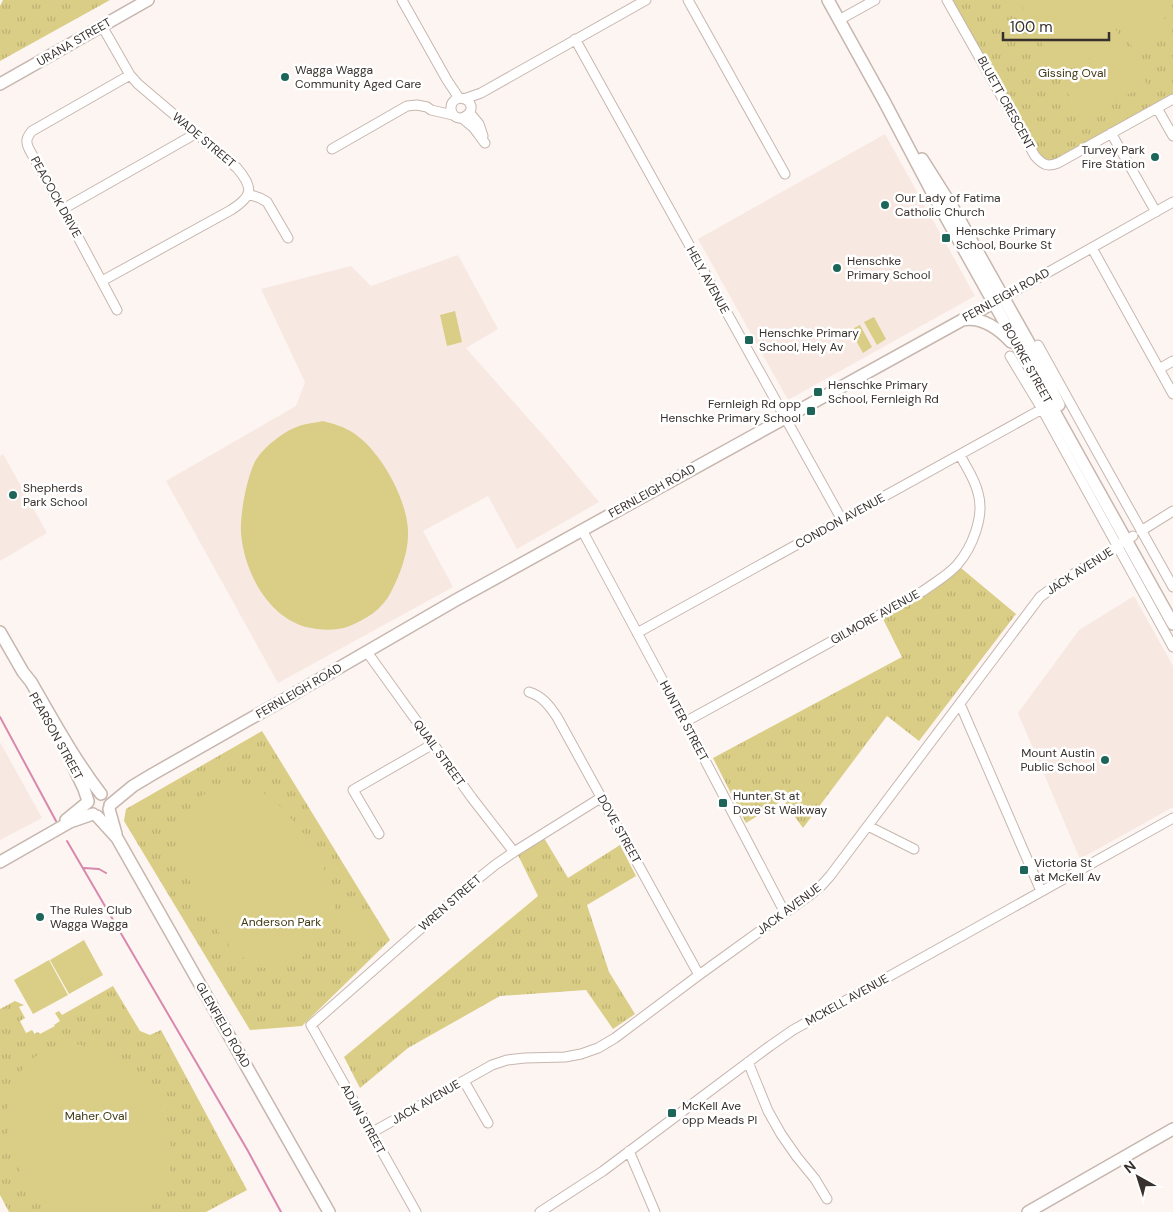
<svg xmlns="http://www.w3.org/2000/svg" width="1173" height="1212" viewBox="0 0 1173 1212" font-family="'DM Sans',sans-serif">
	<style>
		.built { fill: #f8e8e2 }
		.park { fill: url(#park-tufts) }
		.pitch { fill: #dacd85 }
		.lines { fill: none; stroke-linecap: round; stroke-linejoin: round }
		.stream { stroke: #d988ad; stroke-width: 2 }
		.street-casing { stroke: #c7b6ae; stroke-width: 11 }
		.secondary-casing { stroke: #c7b6ae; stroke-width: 14 }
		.street { stroke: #fff; stroke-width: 9 }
		.secondary { stroke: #fff; stroke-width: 11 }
		.poi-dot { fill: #1d6559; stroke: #fff; stroke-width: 2 }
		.labels { text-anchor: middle; stroke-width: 5; stroke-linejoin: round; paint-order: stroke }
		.street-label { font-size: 12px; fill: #37302d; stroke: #fff }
		.poi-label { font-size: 12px; fill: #37302d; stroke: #fff; text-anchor: start }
		.park-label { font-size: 12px; fill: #413a14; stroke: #fff }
	</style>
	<defs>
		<pattern id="park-tufts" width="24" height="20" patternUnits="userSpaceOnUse" patternTransform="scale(1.25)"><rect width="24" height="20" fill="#dacd85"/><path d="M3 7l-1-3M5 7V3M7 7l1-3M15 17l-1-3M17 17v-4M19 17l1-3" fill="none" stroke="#bcb073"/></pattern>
	</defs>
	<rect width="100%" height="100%" fill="#fdf5f2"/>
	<!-- built -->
	<path class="built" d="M885 134 975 296 788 400 698 239Z
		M458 255 498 329 466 348 550 443 599 502 517 549 488 496 423 531 453 587 278 683 166 481 296 406 305 382 261 289 351 266 371 286Z
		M3 454 47 533 0 561V456Z
		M1134 596 1173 666V807L1080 859 1018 713 1079 630Z
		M0 742 42 818 0 840Z"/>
	<!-- park -->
	<path class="park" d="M3 0H110L0 61V6Z
		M947 0H1173V99L1058 163 1040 162Z
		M961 568 1016 614 919 741 887 716 803 828 783 800 746 823 713 758 902 657 883 619 936 587Z
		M262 731 390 940 302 1026 250 1030 124 821 126 809Z
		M544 838 568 878 620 845 636 876 587 905 609 972 635 1014 613 1029 586 990 500 996 408 1048 360 1088 344 1057 538 896 518 855Z
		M113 986 140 1031 150 1035 161 1030 247 1190 206 1212H9L0 1195V1009L15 1001 24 1005 19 1007 25 1018 20 1021 26 1033 32 1030 34 1034 38 1032 40 1034 55 1026 54 1025 60 1021 55 1013 59 1011 62 1015Z"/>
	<!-- pitch -->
	<path class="pitch" d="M1019 0H1100L1122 41 1058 75Z
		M1108 0H1155L1171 31 1134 51Z
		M1127 47 1147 84 1082 119 1062 83Z
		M455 311 462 342 447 346 440 315Z
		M874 317 886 339 877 345 864 322Z
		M860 325 872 347 863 353 850 330Z
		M323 421C334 424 345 427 355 434 381 452 407 499 408 531 409 551 400 575 391 592 382 610 365 620 347 627 334 631 319 630 306 627 267 616 244 571 241 533 240 514 246 483 253 466 258 452 280 434 294 428 302 424 314 423 323 421Z
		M237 784 261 791 281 807 306 836 328 876 336 901 333 918 324 935 308 952 293 964 276 970 259 967 245 959 231 948 217 930 199 898 185 872 178 852V832L187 813 199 797 220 786Z
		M358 905 376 935 359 944 342 915Z
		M84 940 103 975 69 994 50 960Z
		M49 960 68 995 33 1014 14 980Z
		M75 1044C98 1048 120 1056 137 1072 165 1096 183 1157 162 1191 157 1199 149 1206 141 1212 121 1212 100 1212 80 1212 74 1212 66 1212 61 1211 52 1208 43 1199 37 1193 28 1184 20 1173 15 1161 12 1155 11 1146 9 1139 0 1090 22 1047 75 1044Z"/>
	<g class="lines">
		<!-- stream -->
		<path class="stream" d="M0 717 56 821
			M67 841 248 1151 281 1212
			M84 868 99 869 106 873"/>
		<defs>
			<path id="street" d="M402 0 447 80 459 98
				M688 0 785 174
				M947 0 1035 156C1043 165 1047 167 1058 163L1173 99
				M839 20 875 0
				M575 39 842 520
				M464 99 481 93 646 0
				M1157 108 1173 136
				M470 113 479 124 483 136
				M462 118C467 116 472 113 471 106 469 99 461 96 455 100 449 104 450 114 456 117 458 118 461 118 463 119 466 121 470 125 473 127 477 132 481 138 485 143
				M1111 133 1156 212
				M332 149 407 106 417 105 427 107 431 110 453 115
				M248 194 260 198 267 202 288 238
				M63 209 195 134
				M1092 248 1173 394
				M102 281 231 210C253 196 254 188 237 168L138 84 130 75 102 26
				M999 300 1173 202
				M117 310 63 209 29 149C25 141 27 137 32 131L130 75
				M1038 345 1099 455 1173 587
				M1010 356 1042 409 1173 647
				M1159 369 1173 361
				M582 530 685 722 785 913
				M1141 531 1173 511
				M637 633 1042 409
				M367 652 472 798 514 852
				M529 692C542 696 549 705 557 717L699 975
				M960 704 1041 891
				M685 722 923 591C934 583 947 576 957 565 972 548 985 516 978 493 975 479 966 467 960 455
				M868 826 914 849
				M379 834 353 790 433 744
				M748 1062 768 1111 781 1134 797 1157 815 1179 827 1199
				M464 1081 488 1123
				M371 1133 492 1065 507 1060 525 1058 565 1057 581 1054 598 1048 615 1038 699 975 810 895 821 886 830 876 1040 597 1055 586 1133 536
				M629 1151 655 1212
				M416 1212 311 1025 469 886 495 865 514 852 602 797
				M540 1212 603 1171 770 1046 793 1030 1173 818"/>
			<path id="secondary" d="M828 0 884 101 934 196 1173 624
				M0 84 148 0
				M922 159 953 208 1029 343 1059 405
				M962 320C982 316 998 328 1011 342
				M0 632 23 672 31 682C53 720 74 759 101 794
				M73 766 84 789 88 801
				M110 805 133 786 153 774 292 695 456 600 993 303
				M109 809 116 834
				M97 816 117 838 329 1212
				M66 820 88 802
				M0 862 70 822 93 814
				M1028 1212 1173 1129"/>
		</defs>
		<!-- street casing -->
		<use href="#street" class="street-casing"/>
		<!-- secondary casing -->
		<use href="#secondary" class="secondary-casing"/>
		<!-- street -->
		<use href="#street" class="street"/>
		<!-- secondary -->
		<use href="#secondary" class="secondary"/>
	</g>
	<!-- markers -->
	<g class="poi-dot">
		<circle cx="285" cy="77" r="5"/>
		<circle cx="1155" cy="157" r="5"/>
		<circle cx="885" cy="205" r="5"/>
		<rect x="941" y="233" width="10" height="10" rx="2.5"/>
		<circle cx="837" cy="268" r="5"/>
		<rect x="744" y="335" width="10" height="10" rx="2.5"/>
		<rect x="813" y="387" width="10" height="10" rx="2.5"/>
		<rect x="806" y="406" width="10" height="10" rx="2.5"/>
		<circle cx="13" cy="495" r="5"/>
		<circle cx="1105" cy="760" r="5"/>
		<rect x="718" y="798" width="10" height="10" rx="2.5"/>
		<rect x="1019" y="865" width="10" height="10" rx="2.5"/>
		<circle cx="40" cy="917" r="5"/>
		<rect x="667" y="1108" width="10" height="10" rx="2.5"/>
	</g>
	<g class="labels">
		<!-- street labels -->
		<g class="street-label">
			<text transform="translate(74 42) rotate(-30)" y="4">URANA STREET</text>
			<text transform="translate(1006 103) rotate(61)" y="4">BLUETT CRESCENT</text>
			<text transform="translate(204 140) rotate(40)" y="4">WADE STREET</text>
			<text transform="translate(56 197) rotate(61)" y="4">PEACOCK DRIVE</text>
			<text transform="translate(708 280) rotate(61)" y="4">HELY AVENUE</text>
			<text transform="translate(1006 295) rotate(-29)" y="4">FERNLEIGH ROAD</text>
			<text transform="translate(1027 363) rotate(61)" y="4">BOURKE STREET</text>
			<text transform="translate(652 491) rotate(-29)" y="4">FERNLEIGH ROAD</text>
			<text transform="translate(840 521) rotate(-29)" y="4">CONDON AVENUE</text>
			<text transform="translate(1080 571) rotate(-33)" y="4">JACK AVENUE</text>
			<text transform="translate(875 617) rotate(-29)" y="4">GILMORE AVENUE</text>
			<text transform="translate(299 691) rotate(-30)" y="4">FERNLEIGH ROAD</text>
			<text transform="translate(684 721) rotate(62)" y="4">HUNTER STREET</text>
			<text transform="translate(56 736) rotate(61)" y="4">PEARSON STREET</text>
			<text transform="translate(439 753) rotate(54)" y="4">QUAIL STREET</text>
			<text transform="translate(619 829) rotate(61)" y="4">DOVE STREET</text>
			<text transform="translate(450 903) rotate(-41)" y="4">WREN STREET</text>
			<text transform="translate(789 909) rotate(-37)" y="4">JACK AVENUE</text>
			<text transform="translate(847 1000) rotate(-29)" y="4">MCKELL AVENUE</text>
			<text transform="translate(223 1025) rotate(60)" y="4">GLENFIELD ROAD</text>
			<text transform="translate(426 1102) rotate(-30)" y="4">JACK AVENUE</text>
			<text transform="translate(363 1119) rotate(61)" y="4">ADJIN STREET</text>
		</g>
		<!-- poi labels -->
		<g class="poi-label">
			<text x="295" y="74">Wagga Wagga<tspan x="295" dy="14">Community Aged Care</tspan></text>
			<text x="1145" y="154" text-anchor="end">Turvey Park<tspan x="1145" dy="14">Fire Station</tspan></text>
			<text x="895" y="202">Our Lady of Fatima<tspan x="895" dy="14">Catholic Church</tspan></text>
			<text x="956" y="235">Henschke Primary<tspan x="956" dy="14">School, Bourke St</tspan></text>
			<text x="847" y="265">Henschke<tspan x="847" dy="14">Primary School</tspan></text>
			<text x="759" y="337">Henschke Primary<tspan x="759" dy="14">School, Hely Av</tspan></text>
			<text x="828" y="389">Henschke Primary<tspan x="828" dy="14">School, Fernleigh Rd</tspan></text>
			<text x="801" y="408" text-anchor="end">Fernleigh Rd opp<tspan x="801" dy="14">Henschke Primary School</tspan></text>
			<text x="23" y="492">Shepherds<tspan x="23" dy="14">Park School</tspan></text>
			<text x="1095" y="757" text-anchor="end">Mount Austin<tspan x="1095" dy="14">Public School</tspan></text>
			<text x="733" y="800">Hunter St at<tspan x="733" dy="14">Dove St Walkway</tspan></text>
			<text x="1034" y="867">Victoria St<tspan x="1034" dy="14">at McKell Av</tspan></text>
			<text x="50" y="914">The Rules Club<tspan x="50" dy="14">Wagga Wagga</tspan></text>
			<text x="682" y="1110">McKell Ave<tspan x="682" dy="14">opp Meads Pl</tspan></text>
		</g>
		<!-- park labels -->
		<g class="park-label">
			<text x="1072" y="77">Gissing Oval</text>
			<text x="281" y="926">Anderson Park</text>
			<text x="96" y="1120">Maher Oval</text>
		</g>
	</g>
	<!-- north arrow -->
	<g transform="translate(1138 1177) rotate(321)" stroke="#ffffff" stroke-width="4" paint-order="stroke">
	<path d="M0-4L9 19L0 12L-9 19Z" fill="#37302d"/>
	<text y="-8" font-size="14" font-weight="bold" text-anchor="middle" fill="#37302d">N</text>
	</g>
	<!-- scale -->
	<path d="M1003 32v8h106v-8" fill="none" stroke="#37302d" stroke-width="2.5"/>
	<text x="1010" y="32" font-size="15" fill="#37302d" stroke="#ffffff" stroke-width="4" paint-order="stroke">100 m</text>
</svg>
